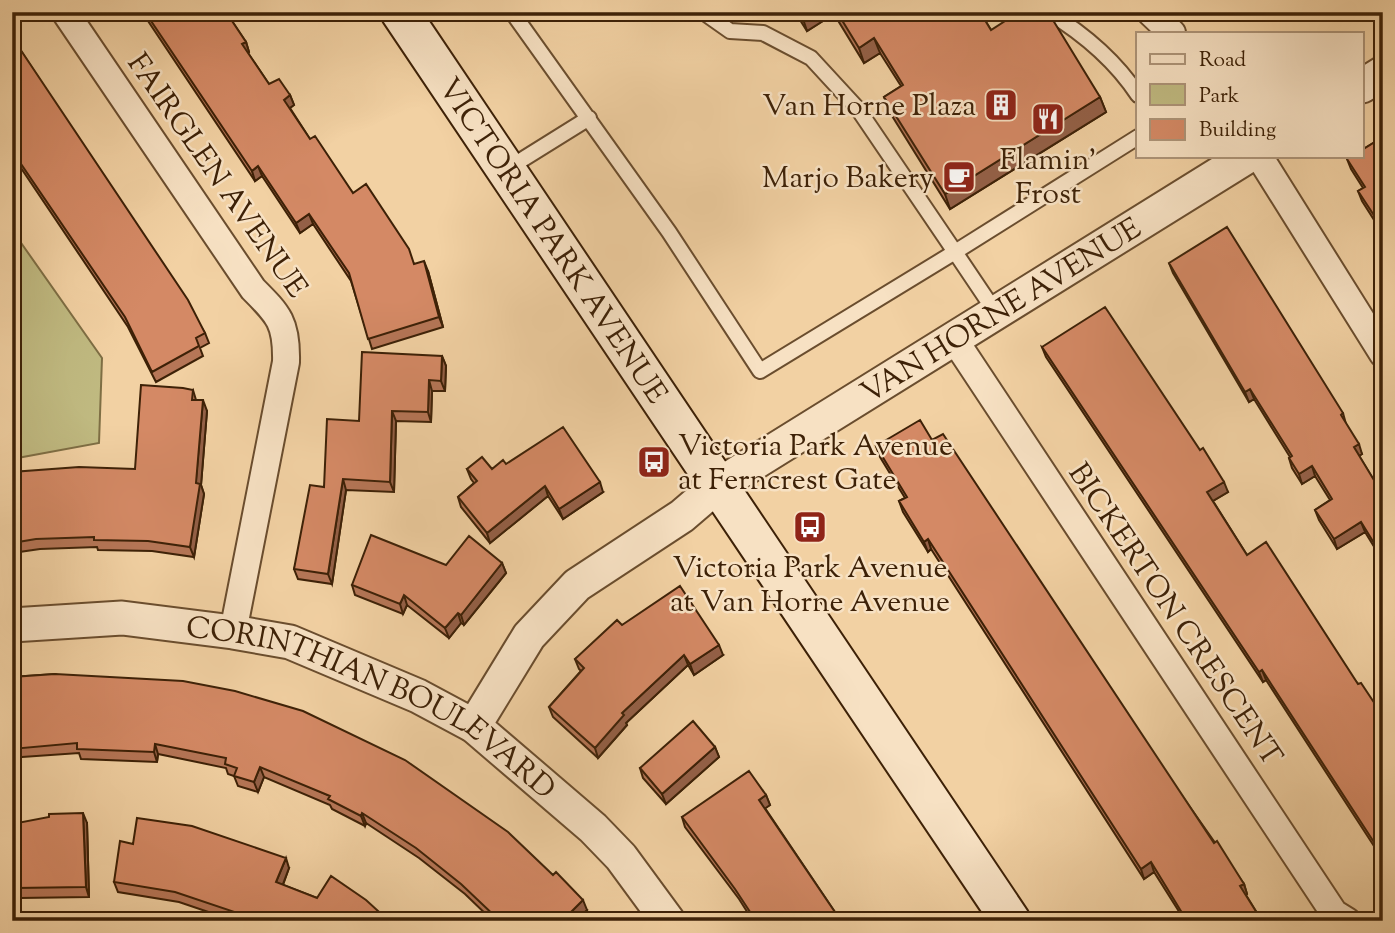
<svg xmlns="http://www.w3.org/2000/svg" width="1395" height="933" viewBox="0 0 1395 933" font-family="'Sorts Mill Goudy',serif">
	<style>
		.green { fill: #c0ba81; stroke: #7e6e44; stroke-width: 2 }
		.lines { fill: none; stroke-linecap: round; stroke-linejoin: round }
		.service-casing { stroke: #6a4d2e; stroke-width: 18 }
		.minor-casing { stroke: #6a4d2e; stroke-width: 30 }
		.tertiary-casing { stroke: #6a4d2e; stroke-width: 37 }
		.secondary-casing { stroke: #3d2107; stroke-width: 42 }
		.service { stroke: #f7e1c3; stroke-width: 14 }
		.minor { stroke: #f7e1c3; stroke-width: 26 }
		.tertiary { stroke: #f7e1c3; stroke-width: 33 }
		.secondary { stroke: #f7e1c3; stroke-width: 38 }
		.wall { fill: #b67657; stroke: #3d2107; stroke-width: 2 }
		.shaded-wall { fill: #946047; stroke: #3d2107; stroke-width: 2 }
		.building { fill: #d48965; stroke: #3d2107; stroke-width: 2 }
		.labels { text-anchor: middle; stroke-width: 5; stroke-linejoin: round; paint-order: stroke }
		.poi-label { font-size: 30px; fill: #3d2107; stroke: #f7e1c3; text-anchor: end }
		.street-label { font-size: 30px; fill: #3d2107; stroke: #f7e1c3 }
	</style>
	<rect width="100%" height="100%" fill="#f2d1a3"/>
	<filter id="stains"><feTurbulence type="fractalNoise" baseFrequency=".00286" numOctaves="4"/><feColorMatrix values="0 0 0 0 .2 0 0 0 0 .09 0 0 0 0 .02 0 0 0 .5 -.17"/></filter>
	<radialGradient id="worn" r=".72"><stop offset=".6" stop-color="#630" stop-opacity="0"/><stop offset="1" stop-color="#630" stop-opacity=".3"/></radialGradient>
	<!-- green -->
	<path class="green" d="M12 230 102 358 99 443 12 459Z"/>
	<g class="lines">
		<defs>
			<path id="service" d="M512 12 669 232 760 371 955 252 996 313
				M703 12 730 31 763 33 811 58 858 109 955 252 1138 137
				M1048 12C1084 34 1115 60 1138 95
				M507 169 589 118"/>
			<path id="minor" d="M65 12 253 289C279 315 287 323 286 362L233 632
				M1150 12 1172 33
				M1259 156 1383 354
				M954 339 1334 913 1347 921"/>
			<g id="tertiary">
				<path d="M1362 86 1383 73"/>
				<path id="s1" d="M12 625 122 618 233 632 290 642 418 696 474 726 593 828 621 857 668 921"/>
				<path id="s2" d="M474 726 529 636 577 585 682 516 717 486 1248 156"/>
			</g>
			<g id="secondary">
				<path id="s3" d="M400 12 1011 921"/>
			</g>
		</defs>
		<!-- service casing -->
		<use href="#service" class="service-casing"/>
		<!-- minor casing -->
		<use href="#minor" class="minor-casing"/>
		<!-- tertiary casing -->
		<use href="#tertiary" class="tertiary-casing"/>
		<!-- secondary casing -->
		<use href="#secondary" class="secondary-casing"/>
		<!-- service -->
		<use href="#service" class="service"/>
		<!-- minor -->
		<use href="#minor" class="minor"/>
		<!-- tertiary -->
		<use href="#tertiary" class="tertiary"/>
		<!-- secondary -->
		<use href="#secondary" class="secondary"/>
	</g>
	<!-- wall -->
	<path class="wall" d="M142 12H226L246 42 249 52 248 53 269 84 290 95 294 105 290 108 310 139 353 193 414 264 428 271 443 327 372 349 351 281 313 224 300 233 262 176 255 181Z
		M795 12H980L991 30 1100 97 1106 112 950 209 889 111 884 97 901 86 880 53 864 63 834 14 807 31Z
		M12 37 205 333 209 343 200 348 203 356 156 382 128 327 21 168 17 158 12 150Z
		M1383 137V234L1362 201 1358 191 1363 188 1351 169 1347 159Z
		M1169 263 1343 413 1346 424 1362 454 1359 456 1383 495V575L1381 574 1378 564 1381 558 1365 532 1337 549 1319 520 1315 510 1330 500 1315 476 1302 484 1292 468 1289 458 1290 457 1254 399 1249 402 1173 273Z
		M1042 347 1200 450 1228 492 1213 501 1247 555 1358 684 1383 716V860L1266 680 1263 682 1046 357Z
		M442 356 446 366 445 391H432L431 422 396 421 394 492 346 490 332 584 298 579 294 569 324 487 359 421Z
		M193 390 196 400 207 411 201 485 204 494 194 557 152 551 98 550 97 547 40 549 12 553V472L135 469Z
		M932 440 1244 884 1247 894 1246 895 1262 921H1185L1154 872 1144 879 931 549 928 552 903 512 899 501 905 498 880 457 876 446Z
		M506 464 603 492 563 519 548 496 490 543 461 507 458 497 474 483 471 479 467 469H492Z
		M502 563 506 573 464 625 461 623 449 638 407 605 403 614 355 595 352 585 446 565Z
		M1383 582V608L1379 606 1375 595Z
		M622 625 723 655 694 675 688 665 626 723 627 725 598 758 553 717 549 707 581 671 579 669 575 659Z
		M55 674 587 910 576 921H493L465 894 419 858 366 823 365 826 332 809 330 805 264 777 258 792 238 786 234 776 228 774 226 768 158 754 157 762 81 759 79 753 22 757 12 759V677Z
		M715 747 719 757 666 804 643 778 640 768Z
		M766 795 770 805 765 808 841 921H753L739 899 685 827 682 817Z
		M87 823 89 897 20 898V902L12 903V824Z
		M289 868 283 885 317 898 389 921H235L179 902 118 892 114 882Z"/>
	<!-- shaded-wall -->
	<path class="shaded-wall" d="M808 12H833L834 14 807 31 802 16Z
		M874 38 880 53 864 63 859 48Z
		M246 42 249 52 246 54 242 44Z
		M290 95 294 105 287 110 284 100Z
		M1100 97 1106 112 950 209 945 194Z
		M258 166 262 176 255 181 252 171Z
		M309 214 313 224 300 233 296 223Z
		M424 261 428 271 443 327 439 317Z
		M442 356 446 366 445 391 441 381Z
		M429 380 432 391 431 422 428 412Z
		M1250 389 1254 399 1249 402 1245 392Z
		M203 400 207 411 201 485 204 494 194 557 190 547Z
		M392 411 396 421 394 492 390 482Z
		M1359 444 1362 454 1357 457 1354 447Z
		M1312 466 1315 476 1302 484 1299 474Z
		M343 479 346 490 332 584 328 574Z
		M600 482 603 492 563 519 559 509Z
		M1224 482 1228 492 1211 502 1207 492Z
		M545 486 548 496 490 543 487 533Z
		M1361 522 1365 532 1337 549 1334 539Z
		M928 539 931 549 928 552 924 542Z
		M502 563 506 573 464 625 461 615Z
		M404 595 407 605 403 614 400 604Z
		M458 613 461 623 449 638 445 628Z
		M719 645 723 655 694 675 690 664Z
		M684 655 688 665 626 723 627 725 598 758 595 748 622 713Z
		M1262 670 1266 680 1263 682 1259 672Z
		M155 744 158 754 157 762 154 752Z
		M715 747 719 757 666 804 662 794Z
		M260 767 264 777 258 792 254 782Z
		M766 795 770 805 763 810 759 800Z
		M83 813 87 823 89 897 86 887Z
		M362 813 366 823 365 826 361 816Z
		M286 858 289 868 280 892 276 882Z
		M1151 862 1154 872 1144 879 1141 869Z
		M1244 884 1247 894 1244 896 1240 886Z
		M583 900 587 910 576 921H562Z"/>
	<!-- building -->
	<path class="building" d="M145 12H226L246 42 242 44 269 84 279 79 290 95 284 100 310 139 315 136 353 193 366 184 409 249 414 264 424 261 439 317 368 339 349 273 309 214 296 223 258 166 252 171Z
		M799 12H808L802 16Z
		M837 12H980L991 30 1019 12H1048L1100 97 945 194 884 97 903 85 874 38 859 48Z
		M12 37 188 300 205 333 196 338 199 346 152 372 125 317 17 158 19 156 12 146Z
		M1383 137V229L1358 191 1365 187 1347 159 1353 156H1362V150Z
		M1227 227 1343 413 1341 415 1359 444 1354 447 1383 495V500L1382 501 1383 503V567L1378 564 1382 556 1361 522 1334 539 1315 510 1332 499 1312 466 1299 474 1289 458 1292 456 1250 389 1245 392 1169 263Z
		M1105 307 1200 450 1203 448 1224 482 1207 492 1247 555 1266 542 1358 684 1361 683 1383 716V852L1381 853 1262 670 1259 672 1042 347Z
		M362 352 442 356 441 381 429 380 428 412 392 411 390 482 343 479 328 574 294 569 310 485 324 487 327 419 359 421Z
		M141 385 183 388 193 390 192 400H203L196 483 200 484 190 547 148 541 94 540V537L36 539 12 543V472L79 467 135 469Z
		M920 420 932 440 943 434 1214 843 1217 841 1244 884 1240 886 1262 921H1187L1151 862 1141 869 928 539 924 542 899 501 907 497 876 446Z
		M563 427 600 482 559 509 545 486 487 533 458 497 477 481 467 469 482 457 492 469 503 460 506 464Z
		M371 535 446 565 469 536 502 563 461 615 458 613 445 628 404 595 400 604 352 585Z
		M1383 582V600L1375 595Z
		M680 586 719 645 690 664 684 655 622 713 624 715 595 748 549 707 584 668 575 659 617 620 622 625Z
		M55 674 183 681 235 691 303 711 405 760 508 832 553 875 556 872 583 900 562 921H500L461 884 416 848 362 813 361 816 328 799 330 796 260 767 254 782 234 776 237 768 225 764 226 758 155 744 154 752 77 749V743L12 749V677Z
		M693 721 715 747 662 794 640 768Z
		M749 771 766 795 759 800 841 921H756L735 889 682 817Z
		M83 813 86 887 16 888 17 892H12V824L49 817V814Z
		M137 818 192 826 286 858 276 882 317 898 331 876 366 900 389 921H278L277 920 276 921H261L175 892 114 882 120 841 133 844Z"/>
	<!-- icons -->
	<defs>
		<symbol id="building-square" viewBox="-11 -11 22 22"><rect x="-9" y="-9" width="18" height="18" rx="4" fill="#8f2418" stroke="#f7e1c3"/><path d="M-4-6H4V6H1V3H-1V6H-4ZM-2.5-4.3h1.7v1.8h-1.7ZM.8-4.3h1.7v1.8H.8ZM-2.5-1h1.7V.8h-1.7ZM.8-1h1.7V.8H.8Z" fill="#fff"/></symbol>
		<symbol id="restaurant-square" viewBox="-11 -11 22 22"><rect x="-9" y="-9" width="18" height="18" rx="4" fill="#8f2418" stroke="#f7e1c3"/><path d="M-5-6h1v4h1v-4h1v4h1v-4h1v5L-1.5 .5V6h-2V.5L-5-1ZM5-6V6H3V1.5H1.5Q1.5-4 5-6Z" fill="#fff"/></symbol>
		<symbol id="cafe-square" viewBox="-11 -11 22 22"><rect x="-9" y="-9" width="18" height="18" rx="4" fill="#8f2418" stroke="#f7e1c3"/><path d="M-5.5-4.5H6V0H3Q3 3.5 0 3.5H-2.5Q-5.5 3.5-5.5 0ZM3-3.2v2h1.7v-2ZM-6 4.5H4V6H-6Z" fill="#fff"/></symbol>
		<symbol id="bus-square" viewBox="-11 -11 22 22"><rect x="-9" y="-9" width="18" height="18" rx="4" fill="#8f2418" stroke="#f7e1c3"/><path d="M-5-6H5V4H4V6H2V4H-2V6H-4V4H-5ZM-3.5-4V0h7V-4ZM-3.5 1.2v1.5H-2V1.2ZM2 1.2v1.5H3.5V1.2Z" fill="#fff"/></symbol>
	</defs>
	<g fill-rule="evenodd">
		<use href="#building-square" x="982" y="86" width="38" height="38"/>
		<use href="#restaurant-square" x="1029" y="100" width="38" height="38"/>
		<use href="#cafe-square" x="940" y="158" width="38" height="38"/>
		<use href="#bus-square" x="635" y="443" width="38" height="38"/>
		<use href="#bus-square" x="791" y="508" width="38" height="38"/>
	</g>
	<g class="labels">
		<!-- poi labels -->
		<g class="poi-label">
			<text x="976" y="115">Van Horne Plaza</text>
			<text x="1048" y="169" text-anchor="middle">Flamin'<tspan x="1048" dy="34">Frost</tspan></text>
			<text x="934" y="187">Marjo Bakery</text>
			<text x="678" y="455" text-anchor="start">Victoria Park Avenue<tspan x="678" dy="34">at Ferncrest Gate</tspan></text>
			<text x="810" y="577" text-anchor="middle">Victoria Park Avenue<tspan x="810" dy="34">at Van Horne Avenue</tspan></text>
		</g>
		<!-- street labels -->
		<g class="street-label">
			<text transform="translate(218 175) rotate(55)" y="10">FAIRGLEN AVENUE</text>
			<text dy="10" stroke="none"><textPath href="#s3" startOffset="275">VICTORIA PARK AVENUE</textPath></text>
			<text dy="10" stroke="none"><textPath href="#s2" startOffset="681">VAN HORNE AVENUE</textPath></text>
			<text transform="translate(1176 614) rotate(56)" y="10">BICKERTON CRESCENT</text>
			<text dy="10" stroke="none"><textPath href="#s1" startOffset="380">CORINTHIAN BOULEVARD</textPath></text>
		</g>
	</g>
	<!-- margin -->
	<rect width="1395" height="933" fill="none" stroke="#f2d1a3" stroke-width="42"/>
	<rect x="14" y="14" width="1367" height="905" fill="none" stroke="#3d2107" stroke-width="3.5"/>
	<rect x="21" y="21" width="1353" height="891" fill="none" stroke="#3d2107" stroke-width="2"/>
	<!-- legend -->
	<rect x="1136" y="32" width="228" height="126" fill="#f7e1c3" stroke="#ad9478" stroke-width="2"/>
	<rect x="1150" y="54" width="35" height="10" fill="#f7e1c3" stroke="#ad9478" stroke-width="2"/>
	<text x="1199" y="66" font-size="21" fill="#3d2107">Road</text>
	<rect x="1150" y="84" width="35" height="21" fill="#c0ba81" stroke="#ad9478" stroke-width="2"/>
	<text x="1199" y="102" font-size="21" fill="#3d2107">Park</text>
	<rect x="1150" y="119" width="35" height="21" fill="#d48965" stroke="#ad9478" stroke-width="2"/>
	<text x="1199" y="136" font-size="21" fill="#3d2107">Building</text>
	<rect width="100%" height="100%" filter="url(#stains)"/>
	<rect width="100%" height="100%" fill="url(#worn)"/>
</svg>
